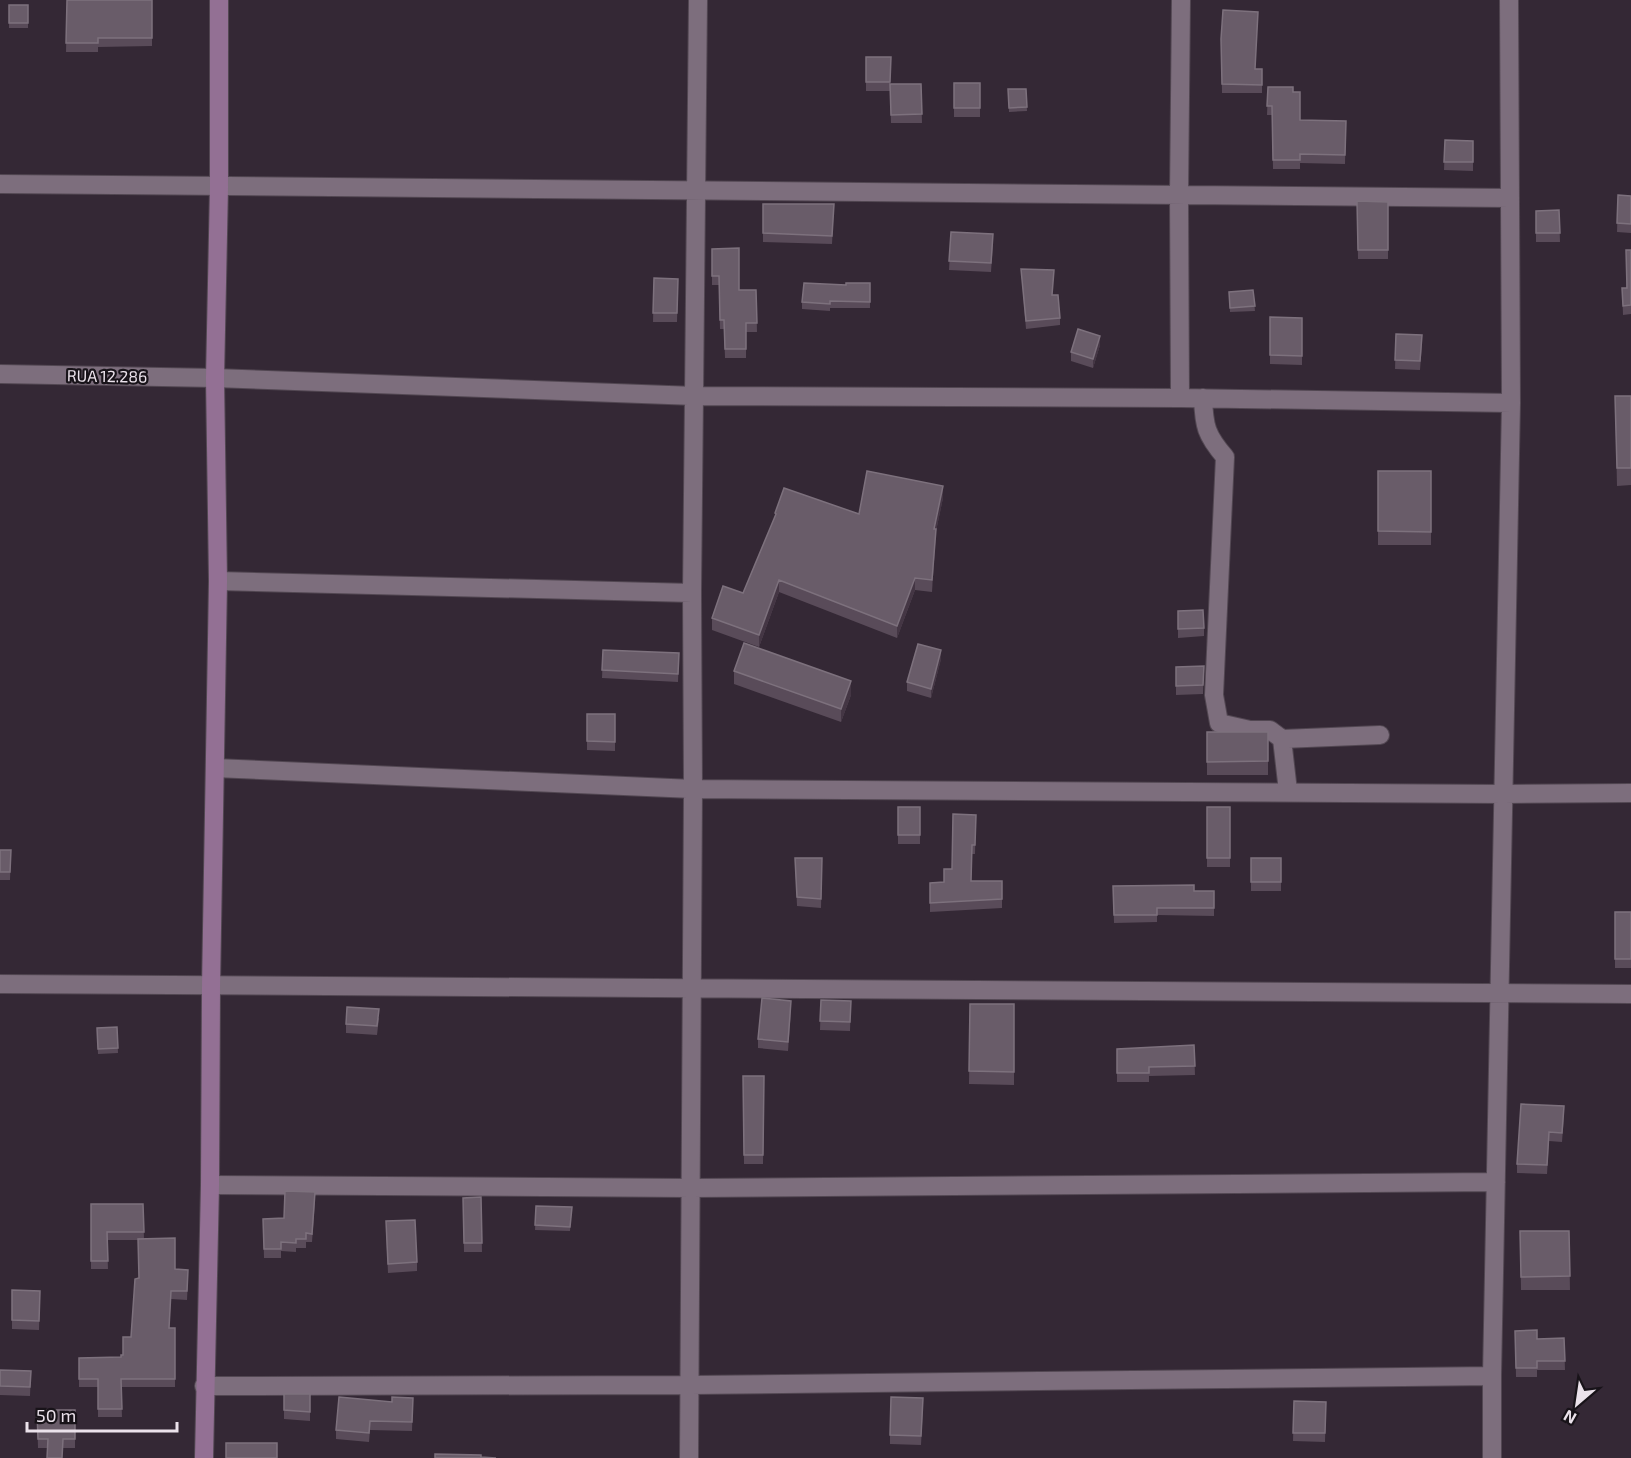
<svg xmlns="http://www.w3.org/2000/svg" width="1631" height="1458" viewBox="0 0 1631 1458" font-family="'Exo 2',sans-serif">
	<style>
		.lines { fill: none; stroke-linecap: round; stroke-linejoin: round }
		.street-casing { stroke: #524752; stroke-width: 20 }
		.secondary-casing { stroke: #524752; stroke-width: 20 }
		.street { stroke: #7d6e7d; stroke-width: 18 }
		.secondary { stroke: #937094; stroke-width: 18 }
		.wall { fill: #594b59 }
		.shaded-wall { fill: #443644 }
		.building { fill: #695c69; stroke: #7d717d; stroke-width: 1.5 }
		.labels { text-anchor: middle; stroke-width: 4.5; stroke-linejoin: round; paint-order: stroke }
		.street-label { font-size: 16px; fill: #ebe2eb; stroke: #181319 }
	</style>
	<rect width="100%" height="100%" fill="#342835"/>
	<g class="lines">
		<defs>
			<path id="street" d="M0 184 1510 198
				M0 374 215 378 695 396 1180 398 1511 403
				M1180 398 1179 195 1181 0
				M1203 398C1204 426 1206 435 1225 457L1214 695 1219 723 1250 730H1270L1282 739 1288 791
				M218 581 692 593
				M1282 739 1380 735
				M215 768 693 789 1504 794 1631 793
				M0 984 1631 994
				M210 1185 691 1188 1496 1182
				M204 1386 691 1385 1492 1376
				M689 1458 693 789 692 593 698 0
				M1492 1458V1376L1511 403 1509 0"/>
			<path id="secondary" d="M204 1458 210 1185 211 987 218 581 215 378 219 187V0"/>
		</defs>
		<!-- street casing -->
		<use href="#street" class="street-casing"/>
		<!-- secondary casing -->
		<use href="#secondary" class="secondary-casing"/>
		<!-- street -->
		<use href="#street" class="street"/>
		<!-- secondary -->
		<use href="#secondary" class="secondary"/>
	</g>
	<!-- wall -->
	<path class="wall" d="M67 0H152V46L98 47V52H66Z
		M9 5H28V28H9Z
		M1221 39 1255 69H1262V93H1222Z
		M866 57H891L890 84H921L922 123H891L890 91H866Z
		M954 83H980V117H954Z
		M1268 87 1293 92 1300 120 1346 121 1345 164 1300 163V169H1273L1272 115H1267Z
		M1008 89H1026L1027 111 1009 112Z
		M1445 140 1473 141V171L1444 170Z
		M1618 195 1631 196V233L1617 232Z
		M1357 201 1388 202V259H1358Z
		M763 204H834L832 244 763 242Z
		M1559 210 1560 242H1536V211Z
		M951 232 993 243 991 272 949 270Z
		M712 249 739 290H756L757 332H746V358H725L724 329H720L719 285H712Z
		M1631 250V314L1623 315 1622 288H1626Z
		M1021 269 1060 318V325L1026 329Z
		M654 278 678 279 677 322H653Z
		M870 283V308H830V311L802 309V302L846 285Z
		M1253 290 1255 311 1230 312 1229 292Z
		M1270 317 1302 318V365L1270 364Z
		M1396 334 1422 344 1420 370 1395 369Z
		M1100 345 1093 368 1071 361V352Z
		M1615 396H1631V485L1617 486Z
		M1378 471H1431V545H1378Z
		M943 498 936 531 932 592 915 590 897 638 779 592 759 647 712 630V618L743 593 775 518V513L859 514Z
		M1178 611 1204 628V636L1178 638Z
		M603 650 679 653 678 682 602 678Z
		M941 659 931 698 907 691V682Z
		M1204 666 1203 694 1176 695V667Z
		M734 671 851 695 841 722 734 684Z
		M587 714H615V751L587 750Z
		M1207 732H1268V775H1207Z
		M898 807H920V844H898Z
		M1207 807H1230V867H1207Z
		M976 815 975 854H972L971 881H1002V908L930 912V883L944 882 952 869Z
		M0 850H11L10 880H0Z
		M795 858H822L821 908 797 906Z
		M1251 858H1281V891H1251Z
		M1113 886 1194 891H1214V916L1157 915V922L1114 923Z
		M1615 912H1631V968H1615Z
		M821 1000 851 1001 850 1031 820 1030Z
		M970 1004H1014V1085L969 1084Z
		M791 1010 788 1051 758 1048V1039Z
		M379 1018 377 1035 346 1033V1024Z
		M117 1027 118 1053 98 1054 97 1028Z
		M1194 1045 1195 1075 1149 1076V1082H1117V1049Z
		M743 1076H764L763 1164H744Z
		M1564 1115 1562 1142 1549 1141 1547 1174 1517 1173V1164Z
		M481 1197 482 1252H464L463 1198Z
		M315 1201 312 1242H306V1248H296V1252L281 1251V1258H264L263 1219 284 1218Z
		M91 1204H143L144 1239 175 1269 188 1278 187 1300 171 1299 169 1328H175V1387H121L122 1417H98V1387H79V1358L121 1357 123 1355 131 1337 139 1278 138 1240H107L108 1269H91Z
		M536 1206 572 1207 570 1231 535 1230Z
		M386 1230 417 1262V1271L388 1273Z
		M1520 1231H1569L1570 1290H1521Z
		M12 1290 40 1291 39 1330 12 1329Z
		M1515 1331 1537 1339 1564 1338 1565 1370H1537V1377H1516Z
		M0 1370 31 1371 30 1396 0 1395Z
		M284 1394H310V1421L284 1419Z
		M413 1398 412 1431 370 1430 369 1442 336 1439V1430L392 1402Z
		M1294 1401 1326 1402 1325 1442 1293 1441Z
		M923 1407 921 1445 890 1444V1435Z
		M37 1410H75V1448H38Z"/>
	<!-- shaded-wall -->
	<path class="shaded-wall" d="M1100 336V345L1093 368V359Z
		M943 486V498L936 531 932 592 934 529Z
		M915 578V590L897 638V626Z
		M779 580V592L759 647V635Z
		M941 650V659L931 698V689Z
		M851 681V695L841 722V709Z
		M791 1001V1010L788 1051V1042Z"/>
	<!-- building -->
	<path class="building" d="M67 0H152V38H98V43H66Z
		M9 5H28V23H9Z
		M1223 10 1258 12 1255 69H1262V85L1222 84 1221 39Z
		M866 57H891L890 82H866Z
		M954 83H980V108H954Z
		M890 84H921L922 114 891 115Z
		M1268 87H1293V92H1300V120L1346 121 1345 155 1300 154V160H1273L1272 106H1267Z
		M1008 89H1026L1027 107 1009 108Z
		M1445 140 1473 141V162H1444Z
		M1618 195 1631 196V224L1617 223Z
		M1357 201 1388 202V250H1358Z
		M763 204H834L832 236 763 233Z
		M1559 210 1560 233H1536V211Z
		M951 232 993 234 991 263 949 261Z
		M739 248V290H756L757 323H746V349H725L724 320H720L719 276H712V249Z
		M1626 250H1631V305L1623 306 1622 288H1627Z
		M1021 269 1054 270 1052 295H1058L1060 318 1026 321Z
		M654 278 678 279 677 313H653Z
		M804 283 846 285V283H870V302L830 301V304L802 302Z
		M1253 290 1255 306 1230 308 1229 292Z
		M1270 317 1302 318V356L1270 355Z
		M1078 329 1100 336 1093 359 1071 352Z
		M1396 334 1422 335 1420 361 1395 360Z
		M1615 396H1631V468H1617Z
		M867 471 943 486 934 529H936L932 580 915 578 897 626 779 580 759 635 712 618 723 586 743 593 776 514 775 513 784 488 859 514Z
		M1378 471H1431V532L1378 531Z
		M1203 610 1204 628 1178 629V611Z
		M744 643 851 681 841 709 734 671Z
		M918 644 941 650 931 689 907 682Z
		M603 650 679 653 678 674 602 670Z
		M1204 666 1203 685 1176 686V667Z
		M587 714H615V742L587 741Z
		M1207 732H1268V761L1207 762Z
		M898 807H920V835H898Z
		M1207 807H1230V858H1207Z
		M953 814 976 815 975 845H972L971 881H1002V899L930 903V883L944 882V869H952Z
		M0 850H11L10 872H0Z
		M795 858H822L821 899 797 897Z
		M1251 858H1281V882H1251Z
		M1194 885V891H1214V908H1157V915H1114L1113 886Z
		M1615 912H1631V959H1615Z
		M762 998 791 1001 788 1042 758 1039Z
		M821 1000 851 1001 850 1022 820 1021Z
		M970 1004H1014V1072L969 1071Z
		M347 1007 379 1009 377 1026 346 1024Z
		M117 1027 118 1048 98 1049 97 1028Z
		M1194 1045 1195 1066 1149 1067V1073H1117V1049Z
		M743 1076H764L763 1155H744Z
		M1521 1104 1564 1106 1562 1133 1549 1132 1547 1165 1517 1164Z
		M285 1191 315 1192 312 1234 306 1233V1239H296V1243L281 1242V1249H264L263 1219 284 1218Z
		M481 1197 482 1243H464L463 1198Z
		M91 1204H143L144 1232H107L108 1261H91Z
		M536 1206 572 1207 570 1227 535 1225Z
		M415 1220 417 1262 388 1264 386 1221Z
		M1520 1231H1569L1570 1276 1521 1277Z
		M175 1238V1269L188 1270 187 1291H171L169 1328H175V1379H121L122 1409H98V1379H79V1358L121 1357V1355H123V1337H131L135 1279 139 1278 138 1239Z
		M12 1290 40 1291 39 1321 12 1320Z
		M1537 1330V1339L1564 1338 1565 1361H1537V1368H1516L1515 1331Z
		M0 1370 31 1371 30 1387 0 1386Z
		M284 1394H310V1412L284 1410Z
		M339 1397 392 1402V1397L413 1398 412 1422 370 1421 369 1433 336 1430Z
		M891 1397 923 1398 921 1436 890 1435Z
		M1294 1401 1326 1402 1325 1433H1293Z
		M37 1410H75V1439H63L62 1458H47L48 1439H38Z
		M226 1443H277V1458H226Z
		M435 1454 481 1455V1457L496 1458H435Z"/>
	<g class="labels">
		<!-- street labels -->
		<g class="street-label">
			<text transform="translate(107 376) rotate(1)" y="6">RUA 12.286</text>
		</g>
	</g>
	<!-- north arrow -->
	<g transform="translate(1577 1404) rotate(209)" stroke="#181319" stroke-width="4.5" paint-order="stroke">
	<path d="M0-4.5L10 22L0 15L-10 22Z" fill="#ebe2eb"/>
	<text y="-9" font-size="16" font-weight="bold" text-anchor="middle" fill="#ebe2eb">N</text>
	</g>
	<!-- scale -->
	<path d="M27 1422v9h150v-9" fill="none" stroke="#ebe2eb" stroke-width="3"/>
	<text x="36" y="1422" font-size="18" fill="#ebe2eb" stroke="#181319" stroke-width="4.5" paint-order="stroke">50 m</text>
</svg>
